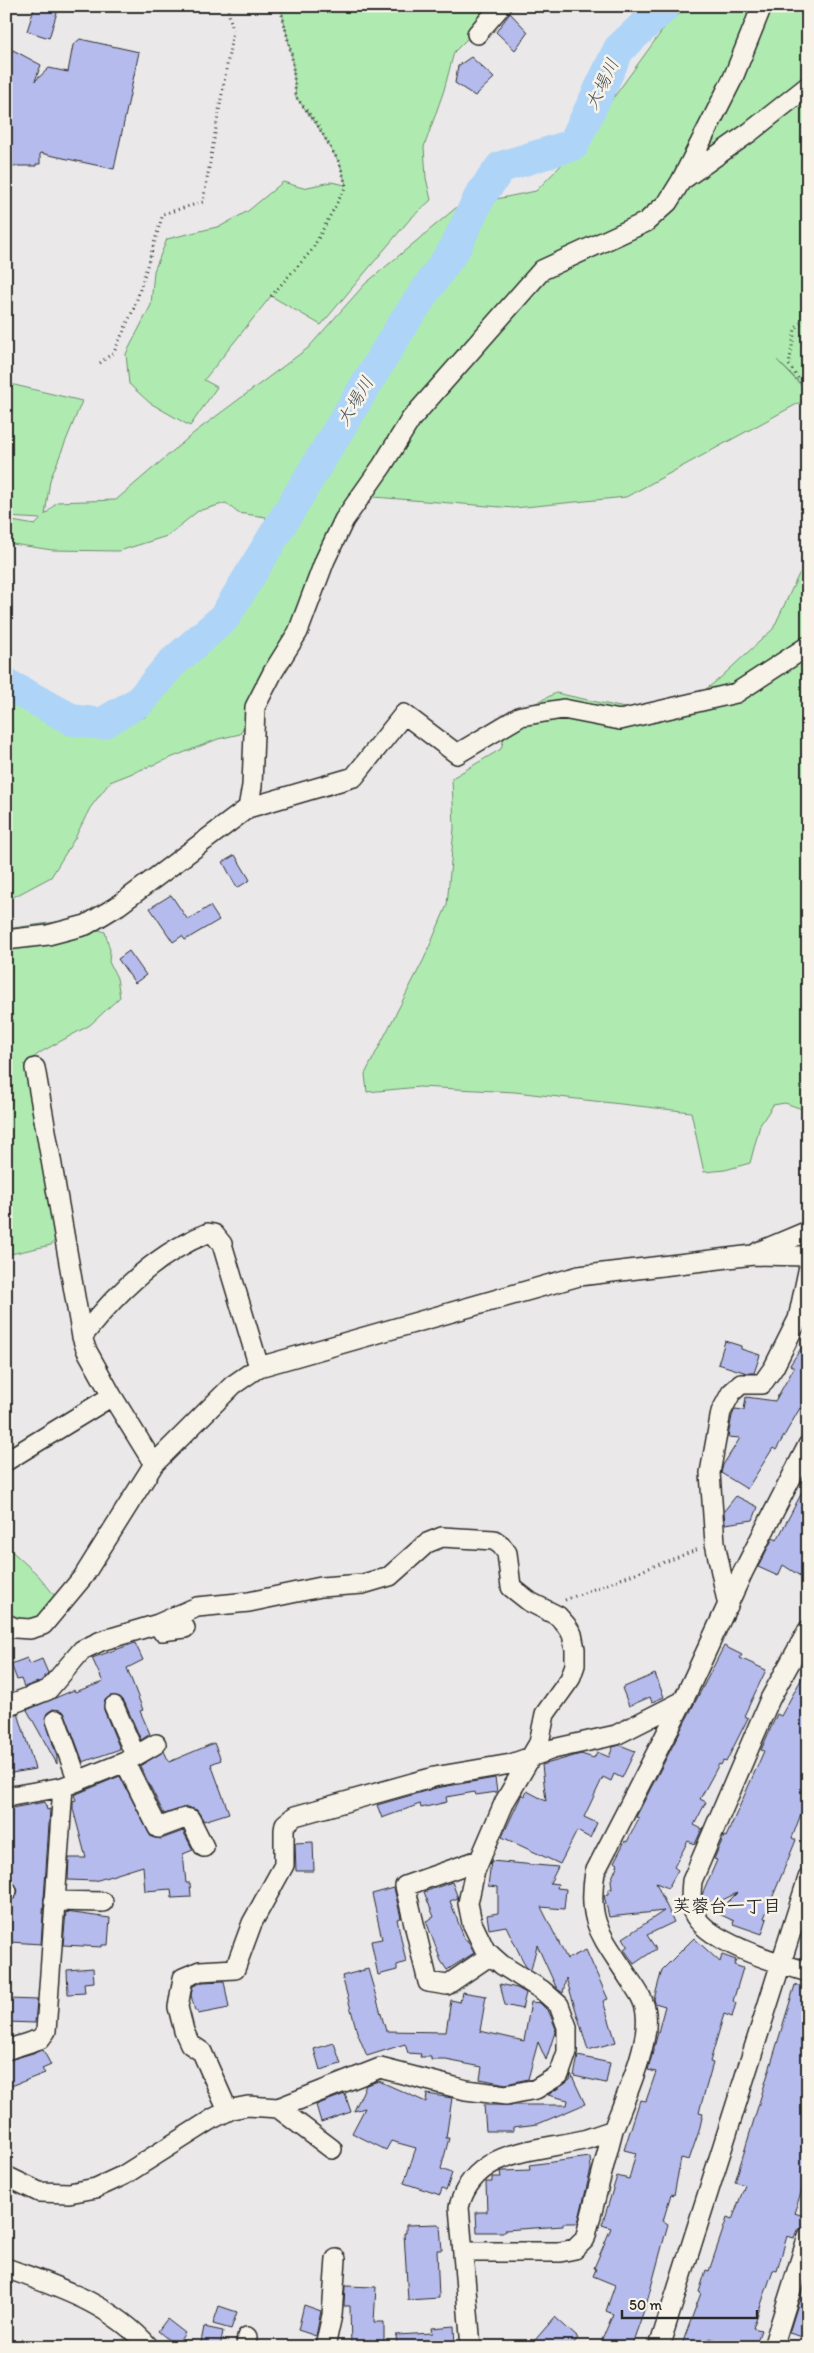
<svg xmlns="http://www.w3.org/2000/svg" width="814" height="2353" viewBox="0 0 814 2353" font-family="Itim,'Klee One',sans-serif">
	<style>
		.green { fill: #afebb1; stroke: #6d8b6e }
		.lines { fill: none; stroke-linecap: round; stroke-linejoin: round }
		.river { stroke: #aed4f7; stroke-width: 32 }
		.building { fill: #b5bced; stroke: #2b2b2b }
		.minor-casing { stroke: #2b2b2b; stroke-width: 22 }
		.path { stroke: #2b2b2b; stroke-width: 3; stroke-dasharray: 1 4; stroke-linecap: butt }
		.minor { stroke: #f7f3e8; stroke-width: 19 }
		.labels { text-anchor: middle; stroke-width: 5; stroke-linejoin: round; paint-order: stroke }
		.water-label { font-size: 18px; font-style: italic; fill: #4c555e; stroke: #f7f3e8 }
		.neighbourhood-label { font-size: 18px; font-weight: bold; fill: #2b2b2b; stroke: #f7f3e8 }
	</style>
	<rect width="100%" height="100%" fill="#eae8e9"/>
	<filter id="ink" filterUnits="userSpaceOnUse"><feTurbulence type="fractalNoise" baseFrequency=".02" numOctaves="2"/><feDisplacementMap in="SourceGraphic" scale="10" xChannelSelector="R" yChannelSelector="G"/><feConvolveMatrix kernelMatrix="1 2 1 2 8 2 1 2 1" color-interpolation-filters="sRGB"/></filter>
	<g filter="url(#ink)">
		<!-- green -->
		<path class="green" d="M284 6H482L478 9 485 21 454 52 444 90 424 147 426 178 431 200 410 219 321 325 271 296 204 380 217 387 190 426 150 403 129 384 126 354 151 305 154 271 167 239 221 226 248 211 283 182 303 188 331 182 346 185 340 164 317 125 296 97 292 57 281 8Z
			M692 6H808V391L777 360 808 393V398L626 497 514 508 361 496 240 734 218 739 110 782 90 808 75 838 51 877 6 901V695L86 731 145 717 231 594 264 535 266 517 238 513 226 503 198 511 167 536 119 551 52 550 6 543V520L35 525 41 519 6 517V383L82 401 50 480 45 515 57 502 116 500 195 432 308 348 365 284 457 207 536 191 573 153 670 20Z
			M808 564V1111L785 1103 773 1105 760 1125 750 1163 725 1170 704 1172 691 1112 515 1092 419 1087 367 1092 365 1074 424 959 447 905 454 828 452 778 501 749 510 716 556 693 629 709 686 705 719 679 773 629 799 574Z
			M71 920 105 932 110 950 109 962 117 978 120 997 90 1025 41 1052 25 1064 30 1084 32 1107 41 1145 40 1158 49 1186 58 1236 51 1245 6 1255V929Z
			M6 1546 38 1575 55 1596 54 1606 29 1622 6 1612Z"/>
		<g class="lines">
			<!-- river -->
			<path class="river" d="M6 684 73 720 101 724 139 702 171 664 224 618 404 322 455 248 480 196 501 167 573 145 619 49 665 6"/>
		</g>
		<!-- building -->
		<path class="building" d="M35 6H59L49 38 27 31Z
			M510 13 528 32 515 50 496 32Z
			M80 39 139 52 114 169 40 153V164H36V166H6V63L13 50 41 65 35 81 49 68 68 72 73 45Z
			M471 57 494 78 475 96 455 83 458 66Z
			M235 855 250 880 237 888 223 862Z
			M171 895 188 920 210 906 219 920 185 940 182 936 173 942 150 908Z
			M129 951 146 975 135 983 118 959Z
			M808 1338V1399L802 1409 800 1408 776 1450 773 1448 747 1489 721 1473 723 1465 740 1438 728 1437 732 1416 735 1409 744 1410 746 1397 775 1401 794 1368 790 1365Z
			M725 1341 741 1346V1349L760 1355 754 1373H747L718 1364Z
			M808 1481V1581L783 1565 778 1576 758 1567 773 1538 777 1540Z
			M736 1496 758 1507 753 1520 725 1524 724 1511Z
			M135 1643 143 1660 127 1668 143 1710 140 1711 150 1734 141 1740 124 1701 120 1697 110 1696 105 1700 104 1710 120 1749 83 1762 66 1716 63 1711 53 1709 47 1713 45 1718 57 1757V1764L27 1710 74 1690 75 1692 103 1682 92 1658Z
			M724 1646 742 1655 740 1658 766 1670 744 1716 748 1718 726 1762 723 1761 721 1765 719 1764 700 1799 706 1802 694 1825 702 1829 695 1844 688 1841 674 1867 678 1870 668 1888 656 1883 674 1922 647 1935 656 1949 634 1964 624 1949 628 1946 623 1938 664 1911 609 1917 604 1895 608 1894V1889H612L611 1880 618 1864 614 1862 625 1841 627 1842 639 1818 636 1817Z
			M27 1658 30 1664 42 1659 48 1673 41 1681 24 1687 21 1679 17 1680 11 1664Z
			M808 1667V1795L792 1838 796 1840 764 1918 767 1919 762 1934 733 1924 734 1921 717 1913 737 1893 712 1905 702 1901V1895L717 1860 714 1859 724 1836 726 1837 764 1751 761 1750 777 1714 781 1716Z
			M655 1674 664 1697 652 1702 650 1697 629 1706 622 1688Z
			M18 1713 35 1769 6 1774V1717Z
			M214 1743 221 1760 211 1764 229 1813 204 1821 197 1810 187 1807 164 1814 140 1766 164 1751 169 1762Z
			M620 1745 635 1751 622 1778 614 1774 611 1781 603 1777 584 1817 597 1823 590 1838 577 1831 560 1864 502 1837 522 1794 525 1796 527 1791 546 1801 542 1765 581 1754 594 1758 597 1752 609 1757 613 1747Z
			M120 1776 151 1837 161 1839 183 1831 193 1850 183 1854 186 1883H190L191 1897 172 1898 171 1889 145 1891 143 1866 95 1881 68 1880 69 1858H86L73 1809V1801L76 1800 74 1795Z
			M495 1778 497 1792 476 1795 475 1792 446 1797 447 1802 421 1808 420 1804 382 1818 377 1805 436 1788Z
			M45 1802 47 1810 50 1809 41 1944 10 1942 11 1916H6V1902L13 1900 18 1891 13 1882 6 1880V1809Z
			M313 1842 314 1871H296L295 1843Z
			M491 1861 558 1867 550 1883 558 1884 557 1888 566 1889 564 1909 541 1907 567 1959 586 1950 608 1999 603 2001 616 2042 588 2050 566 1978 563 1993 557 1989 537 1945 531 1970 526 1967 506 1926 489 1929 487 1915 498 1913V1887L488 1886Z
			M452 1882 458 1898 450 1901 465 1940H467L474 1953 447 1970 441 1961 426 1921 434 1917 424 1892Z
			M394 1888 401 1918 397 1919 406 1962 397 1965V1970L378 1975 371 1941 382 1939 372 1894Z
			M66 1912 110 1918 108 1945H102V1947L63 1945Z
			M694 1938 720 1962 722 1955 736 1960 734 1965 743 1968 733 2001 736 2003 732 2017 724 2014 710 2062 713 2063 699 2112 703 2113 699 2131 689 2160 681 2158 674 2195 671 2194 663 2221 668 2224 647 2302 631 2347H599L613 2314 606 2311 615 2285 593 2276 596 2269 594 2268 611 2228 602 2225 617 2176 629 2179 636 2153 624 2150 640 2100 646 2101 656 2072 648 2070 665 2006 655 2003 654 1999 662 1970Z
			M93 1968 94 1982 84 1983 85 1993 68 1994 67 1970Z
			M368 1969 386 2031 446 2032 451 2000 460 2002 462 1992 486 1996 480 2031 524 2041 531 2002 540 2003 549 2012 556 2029 546 2060 538 2042 528 2079 506 2084 480 2079 482 2067 446 2060H431V2057H420L421 2054 408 2053 405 2044 367 2056 357 2032 342 1976Z
			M224 1981 229 2008 198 2014 197 2011H195L191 1995 193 1986 203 1982Z
			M500 1984 517 1988 526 1993 522 2009 505 2005Z
			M795 1985 808 1989V2173L794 2213 808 2217V2225L797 2230 794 2238 787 2236 777 2271 773 2270 753 2328 761 2330 755 2347 735 2340 733 2346 710 2338 708 2347H681L701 2293 699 2292 706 2270 709 2271 727 2218 732 2220 745 2185 735 2182Z
			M8 1999 37 2000 35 2023 7 2022Z
			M334 2043 341 2064 320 2070 314 2049Z
			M43 2050 51 2065 42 2069 45 2073 6 2088V2061Z
			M578 2056 610 2063 606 2083 574 2076Z
			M571 2074 585 2104 538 2124 513 2127V2131H486L484 2105H567L568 2100 548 2095 570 2080Z
			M379 2081 426 2102 427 2094 452 2098 446 2138H449L441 2169 452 2173 446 2191 442 2189 440 2195 404 2183 416 2148 391 2141 386 2150 352 2133 365 2108 354 2111 366 2085Z
			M345 2094 351 2112 321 2122 316 2105Z
			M590 2157 591 2169 578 2223H563V2226L505 2230V2232H477L476 2212H487L486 2182H492V2177H501L500 2172 503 2171 530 2170 529 2165Z
			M438 2224 440 2226 442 2250H437L439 2298 408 2300 404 2233H406V2225Z
			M805 2282H808V2330L806 2338 789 2333Z
			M345 2286 376 2287 374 2322H384V2347H351L350 2306H344Z
			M304 2305 321 2311 316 2336 298 2330Z
			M219 2306 237 2312 231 2329 213 2324Z
			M555 2317 578 2338 571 2347H529Z
			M167 2319 185 2333 176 2346 158 2331Z
			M454 2326 455 2347H397L396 2335 433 2333 432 2328Z
			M204 2327 223 2331 220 2347H200Z"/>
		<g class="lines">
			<defs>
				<path id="minor" d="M477 34 501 6
					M685 178 750 132 808 86
					M248 808 354 777 404 714 457 754 521 716 563 709 620 720 736 693 808 646
					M6 940 48 935 86 925 119 905 248 808 252 786 255 707 273 672 298 632 325 560 344 520 382 466 411 419 542 270 646 222 668 202 681 181 733 78 762 6
					M35 1068 82 1337
					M758 1252 808 1231
					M112 1396 86 1349 82 1337C115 1294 157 1253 208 1233L214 1234 222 1244 259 1367
					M6 1461 112 1396 154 1464
					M728 1606 715 1543 710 1473 721 1412 731 1393 741 1384H762L774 1367 798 1319 808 1271
					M6 1624 15 1628 30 1629 43 1625 83 1577 154 1464 233 1385 259 1367 579 1276 753 1255 808 1256
					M159 1625 162 1631 185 1628
					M808 1630 770 1699 692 1881C691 1891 690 1902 693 1912 705 1942 778 1963 808 1972
					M6 1706 48 1690 82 1650 101 1641 158 1624 197 1607 249 1602 321 1587 363 1584 390 1576 427 1543 442 1537 494 1540 501 1545 507 1553 511 1587 530 1602 558 1616 566 1625 572 1634 575 1649V1665L570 1679 545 1714 539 1743 505 1801 475 1871 468 1903 472 1923 485 1950 502 1965 542 1990 559 2005 567 2027V2052L559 2075 536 2089 506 2095 466 2090 380 2068 278 2108
					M114 1706 135 1755
					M56 1720 78 1781
					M125 1762 158 1828 185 1818 190 1819 204 1847
					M6 1797 63 1787 125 1762 156 1744
					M479 1860 405 1886 428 1982 447 1985 491 1955
					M6 1891H7
					M54 1901 103 1902
					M6 2050 40 2039 46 2031 63 1787
					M228 2111 202 2052 190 2044 184 2031 178 2007 183 1978 200 1971 235 1969 252 1923 284 1865V1830L285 1824 295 1816 434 1777 511 1764 553 1749 616 1735 683 1701
					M6 2176 39 2192 69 2193 96 2188 124 2175 214 2118 232 2109 248 2106 278 2108 332 2149
					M463 2252H560L575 2249 585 2239 613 2130
					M6 2268C58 2287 111 2304 149 2347
					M246 2347 247 2337
					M325 2347 332 2315 336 2259
					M471 2347 459 2207C474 2147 539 2152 587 2139 596 2136 605 2133 613 2130 624 2100 650 2045 646 2014 645 2001 637 1990 630 1980 604 1938 586 1925 595 1872L683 1701 743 1572 808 1445
					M659 2347 808 1878
					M773 2347 808 2236"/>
			</defs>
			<!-- minor casing -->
			<use href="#minor" class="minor-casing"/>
			<!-- path -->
			<path class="path" d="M271 296 312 250 346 186 340 164 317 124 296 97 292 57 280 6
				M808 316 795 329 789 365 808 392
				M100 363 114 352 135 306 163 214 203 202 233 31 227 6
				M565 1600 699 1549"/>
			<!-- minor -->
			<use href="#minor" class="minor"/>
		</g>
	</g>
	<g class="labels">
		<!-- water labels -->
		<g class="water-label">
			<text transform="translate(602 84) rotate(-64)" y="6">大場川</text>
			<text transform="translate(355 401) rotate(-59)" y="6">大場川</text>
		</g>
		<!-- neighbourhood labels -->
		<g class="neighbourhood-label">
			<text x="727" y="1912">芙蓉台一丁目</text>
		</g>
	</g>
	<!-- margin -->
	<rect width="814" height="2353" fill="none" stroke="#f7f3e8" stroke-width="25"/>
	<rect x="12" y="12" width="789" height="2328" fill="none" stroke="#2b2b2b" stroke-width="2" filter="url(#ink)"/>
	<!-- scale -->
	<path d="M622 2310v8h135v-8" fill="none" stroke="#2b2b2b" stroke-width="2.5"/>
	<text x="629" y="2310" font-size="15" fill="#2b2b2b" stroke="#f7f3e8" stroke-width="4" paint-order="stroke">50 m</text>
</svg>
